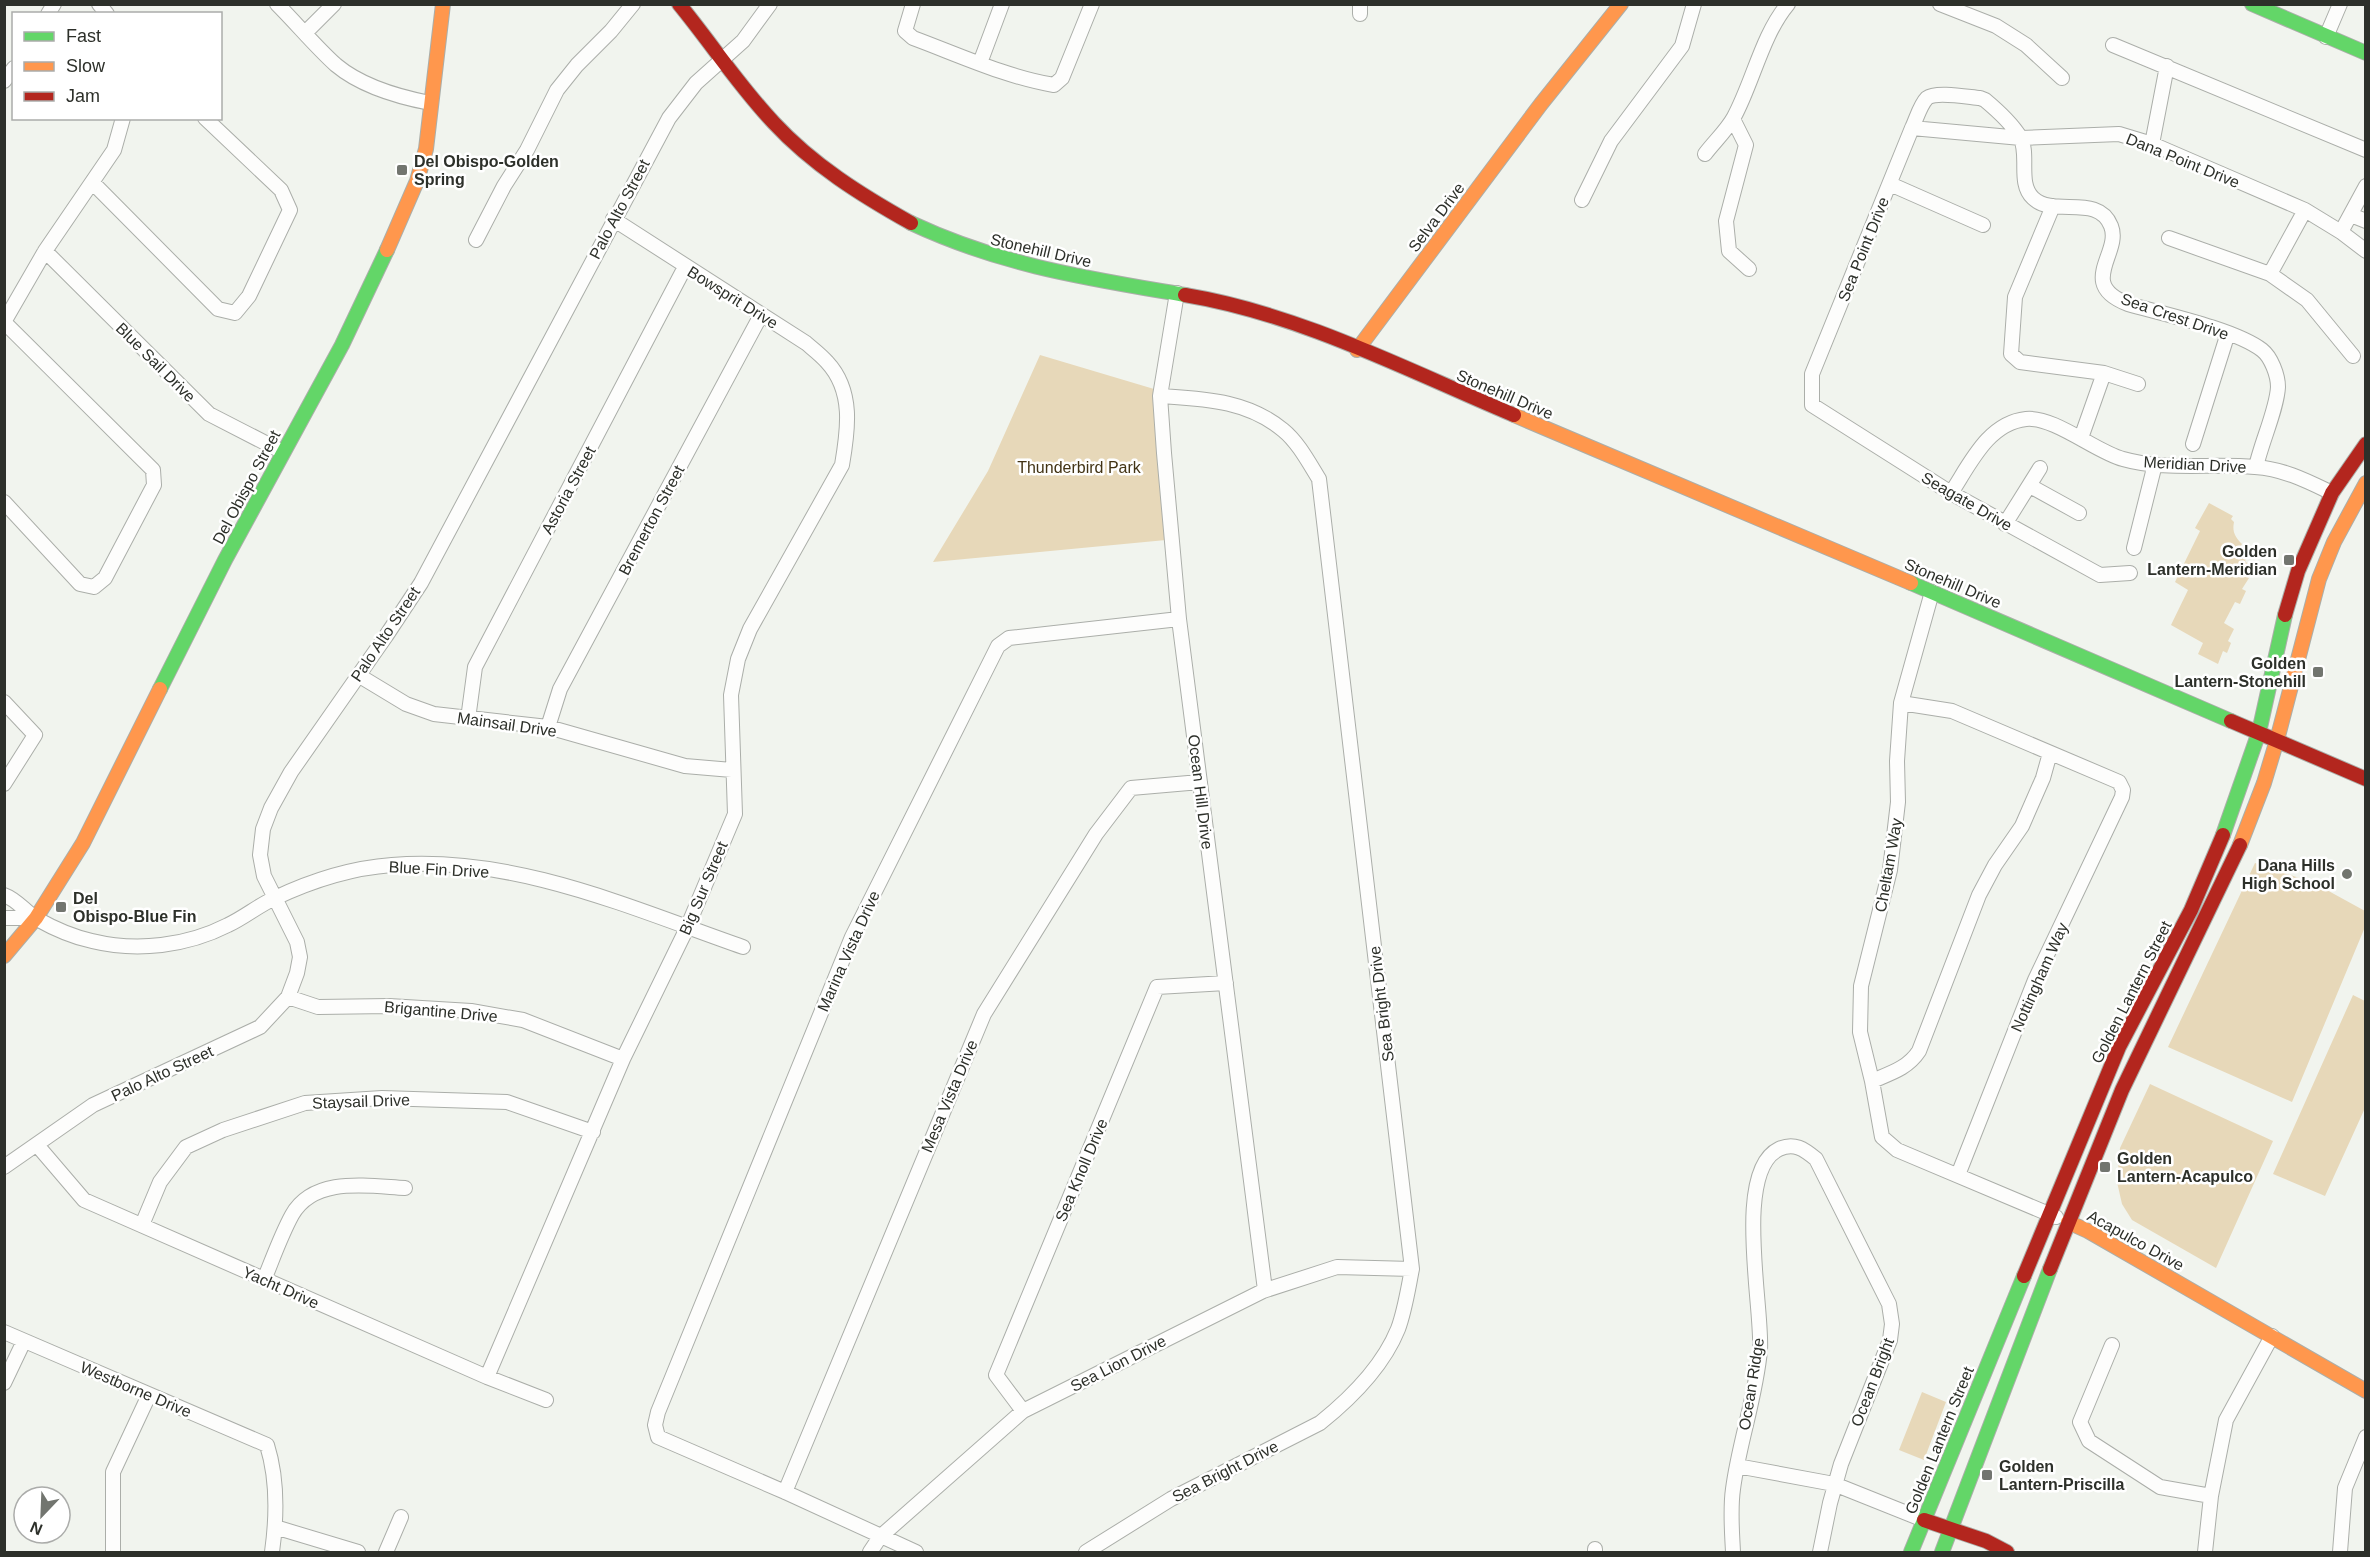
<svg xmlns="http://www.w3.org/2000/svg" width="2370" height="1557" viewBox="0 0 2370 1557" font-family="Arial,sans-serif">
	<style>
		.green { fill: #e7d8b9 }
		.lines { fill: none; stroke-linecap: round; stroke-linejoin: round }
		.street-casing { stroke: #abaea9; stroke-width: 16 }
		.fast-casing { stroke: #abaea9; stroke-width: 16 }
		.slow-casing { stroke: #abaea9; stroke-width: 16 }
		.jam-casing { stroke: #abaea9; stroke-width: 16 }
		.street { stroke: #fdfdfc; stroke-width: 14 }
		.fast { stroke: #63d668; stroke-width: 14 }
		.slow { stroke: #ff974d; stroke-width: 14 }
		.jam { stroke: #b3261e; stroke-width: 14 }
		.poi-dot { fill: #72756f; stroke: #fff; stroke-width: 2 }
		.labels { text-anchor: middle; stroke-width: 5; stroke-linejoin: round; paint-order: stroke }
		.street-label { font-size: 16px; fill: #2d302a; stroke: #fff }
		.poi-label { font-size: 16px; font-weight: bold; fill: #2d302a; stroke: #fff; text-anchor: start }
		.park-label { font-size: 16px; fill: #423314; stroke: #fff }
	</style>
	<rect width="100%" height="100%" fill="#f1f4ee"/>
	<!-- green -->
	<path class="green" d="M1040 355 1154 389 1166 540 933 562 988 471Z
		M2209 503 2233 516 2231 519 2234 522C2232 532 2235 537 2242 544L2240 547 2250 553 2245 561 2248 564 2244 574 2249 578 2242 589 2246 591 2240 604 2235 602 2224 623 2234 629 2228 641 2231 643 2227 653 2223 651 2218 664 2198 654 2203 643 2171 625 2188 590 2175 582 2200 531 2195 528Z
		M2255 863 2314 883 2365 911V927L2292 1102 2168 1047Z
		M2353 995 2365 1001V1108L2325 1196 2273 1174Z
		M2150 1084 2273 1141 2216 1268 2132 1220 2122 1204 2117 1182 2120 1148Z
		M1922 1392 1946 1402 1924 1460 1899 1450Z"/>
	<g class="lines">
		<defs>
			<path id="street" d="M99 4 107 14
				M277 4C297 24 315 46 336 65 361 86 399 97 430 103
				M913 4 905 31 913 38C959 55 1006 77 1054 85L1062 78 1092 4
				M1940 4 1996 26 2026 45 2062 78
				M48 14 54 4
				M1360 14V4
				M305 33 334 4
				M2326 37 2340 4
				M2113 45 2366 150
				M980 63 1002 4
				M4 81 14 68
				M1733 119 1746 145 1726 221 1729 251 1749 269
				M1912 128 2021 138 2119 134 2152 144 2305 210 2341 232 2366 251
				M2152 144 2167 66
				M1705 154C1714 142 1727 130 1734 117 1753 82 1762 35 1788 4
				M93 183 218 309 235 313 249 296 290 210 281 190 205 118
				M1890 184 1983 225
				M1582 200 1611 141 1682 46 1694 4
				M2053 206 2015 297 2011 354 2020 362 2104 373 2138 384
				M2351 215 2366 221
				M2341 232 2366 186
				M2169 238 2270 274 2307 300 2353 356
				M476 240 504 186 527 150 557 90 577 65 611 31 633 4
				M45 251 209 414 283 452
				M2270 274 2305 210
				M1177 293 1160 396 1164 453 1179 619 1265 1290
				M2081 438 2104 373
				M2193 444 2228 333
				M2030 486 2079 513
				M1951 493C1970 464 1988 423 2026 419 2054 416 2096 452 2123 459 2165 471 2212 463 2255 467 2284 469 2307 481 2332 493
				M4 502 80 584 94 587 105 578 154 485 153 470 4 322 45 251 114 150 123 118
				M2005 524 2040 468
				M2134 548 2155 464
				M2130 573 2100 575 1951 493 1812 405V374L1912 128C1916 120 1920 105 1927 98 1936 91 1968 97 1980 98L1985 100C1997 110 2012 124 2020 137 2030 154 2017 183 2033 198 2054 218 2098 193 2111 226 2122 253 2076 284 2128 304 2163 314 2234 329 2262 350 2271 357 2278 375 2278 387 2277 409 2261 443 2256 467
				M1932 592 1901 703 1897 761 1898 802 1890 870 1861 986 1860 1032 1872 1081 1882 1137 1897 1150 2056 1217
				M358 675 406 704 434 714 548 727 685 766 732 770
				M4 702 35 735 4 784
				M1901 703 1952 711 2119 782 2123 790 2122 797 2035 980 1958 1175
				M468 719 475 667 685 267
				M548 727 560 689 761 315
				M4 895C18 900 25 912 37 919 53 928 73 937 92 941 137 952 187 946 228 925 245 917 259 905 275 898 313 880 351 868 392 865 514 855 631 908 743 947
				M4 918H36
				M288 997 318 1007 389 1006 471 1011 523 1020 623 1059
				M1872 1081C1891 1073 1908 1068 1919 1051L1979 895 1995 865 2022 826 2043 778 2050 753
				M37 1145 84 1200 487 1377 546 1400
				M4 1167 93 1105 260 1027 288 997 297 973 300 957 297 942 264 876 260 855 263 829 271 808 291 772 386 636 421 583 669 118 696 83 743 41 770 4
				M142 1225 160 1182 186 1147 223 1130 305 1103 382 1098 507 1102 593 1132
				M264 1280C273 1258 281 1235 292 1215 314 1176 368 1186 405 1188
				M4 1332 267 1445C278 1480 277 1516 272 1552
				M2112 1345 2080 1422 2089 1441 2160 1487 2211 1496
				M487 1377 623 1059 687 928 735 814 731 695 738 659 750 629 842 465C848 430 854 391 827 362 821 355 813 349 806 343L613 219
				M4 1383 24 1341
				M1023 1411 996 1375 1157 987 1226 983
				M1737 1466 1834 1484 1924 1520
				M785 1492 984 1014 1096 834 1131 788 1200 782
				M275 1527 358 1552
				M1595 1549V1552
				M113 1552V1472L149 1395
				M386 1552 401 1517
				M870 1552 880 1537 1023 1411 1263 1291 1337 1267 1412 1269
				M916 1552 785 1492 658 1437 655 1425 658 1412 852 937 998 646 1009 638 1179 619
				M1086 1552 1171 1499 1320 1423C1350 1399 1383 1366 1398 1329 1405 1310 1408 1289 1412 1269L1319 479C1309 463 1298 442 1283 430 1247 400 1204 399 1160 396
				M1733 1552C1732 1531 1730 1510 1733 1489 1739 1442 1756 1397 1760 1350 1763 1308 1733 1171 1779 1149 1794 1142 1804 1149 1816 1159L1889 1304 1892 1324 1890 1340 1841 1464 1830 1503 1820 1552
				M2205 1552 2211 1496 2226 1420 2272 1336
				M2340 1552 2345 1488 2366 1437"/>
			<path id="fast" d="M2252 4 2366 53
				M911 223C1003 266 1086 278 1185 295
				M1911 583 2231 721
				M160 689 225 560 342 345 387 250
				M2223 835 2259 732 2285 615
				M1911 1552 2024 1276
				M1942 1552 2050 1269"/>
			<path id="slow" d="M387 250 417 181 426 149 443 4
				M1357 350 1541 104 1621 4
				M1514 415 1911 583
				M2240 845 2264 783 2277 740 2319 579 2334 542 2366 483
				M4 956 36 918 83 843 160 689
				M2068 1222 2088 1231 2366 1391"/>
			<path id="jam" d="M679 4C711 43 739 86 774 123 813 165 861 195 911 223
				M1185 295C1300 314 1407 370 1514 415
				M2285 615 2298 571 2332 493 2366 444
				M2231 721 2366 779
				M2050 1269 2122 1090 2240 845
				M2024 1276 2119 1047 2191 910 2223 835
				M1924 1520 1986 1541 2007 1552"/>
		</defs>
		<!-- street casing -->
		<use href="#street" class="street-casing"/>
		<!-- fast casing -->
		<use href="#fast" class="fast-casing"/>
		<!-- slow casing -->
		<use href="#slow" class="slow-casing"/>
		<!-- jam casing -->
		<use href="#jam" class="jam-casing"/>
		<!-- street -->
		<use href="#street" class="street"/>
		<!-- fast -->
		<use href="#fast" class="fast"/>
		<!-- slow -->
		<use href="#slow" class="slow"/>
		<!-- jam -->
		<use href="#jam" class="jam"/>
	</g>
	<!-- markers -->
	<g class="poi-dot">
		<rect x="396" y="164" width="12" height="12" rx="3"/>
		<rect x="2283" y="554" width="12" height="12" rx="3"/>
		<rect x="2312" y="666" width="12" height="12" rx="3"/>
		<circle cx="2347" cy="874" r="6"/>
		<rect x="55" y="901" width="12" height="12" rx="3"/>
		<rect x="2099" y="1161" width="12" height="12" rx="3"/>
		<rect x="1981" y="1469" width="12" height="12" rx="3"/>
	</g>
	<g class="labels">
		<!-- street labels -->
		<g class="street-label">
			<text transform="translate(2183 160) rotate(22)" y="6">Dana Point Drive</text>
			<text transform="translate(619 209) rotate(-62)" y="6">Palo Alto Street</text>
			<text transform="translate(1436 217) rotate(-53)" y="6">Selva Drive</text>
			<text transform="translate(1863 249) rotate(-68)" y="6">Sea Point Drive</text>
			<text transform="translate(1041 250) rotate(13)" y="6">Stonehill Drive</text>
			<text transform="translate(733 297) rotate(32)" y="6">Bowsprit Drive</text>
			<text transform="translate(2175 316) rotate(19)" y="6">Sea Crest Drive</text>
			<text transform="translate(156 362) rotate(45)" y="6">Blue Sail Drive</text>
			<text transform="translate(1505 394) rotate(23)" y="6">Stonehill Drive</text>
			<text transform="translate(2195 464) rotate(3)" y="6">Meridian Drive</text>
			<text transform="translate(246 487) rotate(-62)" y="6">Del Obispo Street</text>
			<text transform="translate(568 490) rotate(-62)" y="6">Astoria Street</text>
			<text transform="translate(1967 501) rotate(30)" y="6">Seagate Drive</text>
			<text transform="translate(651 520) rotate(-62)" y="6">Bremerton Street</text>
			<text transform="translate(1953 583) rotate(23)" y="6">Stonehill Drive</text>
			<text transform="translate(385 634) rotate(-56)" y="6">Palo Alto Street</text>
			<text transform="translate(507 724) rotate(8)" y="6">Mainsail Drive</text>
			<text transform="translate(1201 792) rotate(83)" y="6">Ocean Hill Drive</text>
			<text transform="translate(1888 865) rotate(-80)" y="6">Cheltam Way</text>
			<text transform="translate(439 869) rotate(3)" y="6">Blue Fin Drive</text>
			<text transform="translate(703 888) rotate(-67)" y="6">Big Sur Street</text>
			<text transform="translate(848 951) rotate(-66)" y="6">Marina Vista Drive</text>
			<text transform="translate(2039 977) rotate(-66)" y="6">Nottingham Way</text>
			<text transform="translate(2131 992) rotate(-63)" y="6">Golden Lantern Street</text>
			<text transform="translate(1381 1004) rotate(-97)" y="6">Sea Bright Drive</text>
			<text transform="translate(441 1011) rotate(5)" y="6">Brigantine Drive</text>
			<text transform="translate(162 1073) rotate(-25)" y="6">Palo Alto Street</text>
			<text transform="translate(949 1096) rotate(-67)" y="6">Mesa Vista Drive</text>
			<text transform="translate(361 1101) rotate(-2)" y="6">Staysail Drive</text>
			<text transform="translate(1081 1170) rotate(-67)" y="6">Sea Knoll Drive</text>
			<text transform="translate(2136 1240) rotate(29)" y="6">Acapulco Drive</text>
			<text transform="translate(281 1287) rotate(24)" y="6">Yacht Drive</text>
			<text transform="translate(1118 1363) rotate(-27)" y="6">Sea Lion Drive</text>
			<text transform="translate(1872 1382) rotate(-69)" y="6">Ocean Bright</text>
			<text transform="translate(1751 1384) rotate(-81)" y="6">Ocean Ridge</text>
			<text transform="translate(136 1389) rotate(23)" y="6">Westborne Drive</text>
			<text transform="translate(1939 1440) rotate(-68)" y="6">Golden Lantern Street</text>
			<text transform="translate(1225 1471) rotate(-27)" y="6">Sea Bright Drive</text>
		</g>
		<!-- poi labels -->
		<g class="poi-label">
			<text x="414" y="167">Del Obispo-Golden<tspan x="414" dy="18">Spring</tspan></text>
			<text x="2277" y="557" text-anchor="end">Golden<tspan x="2277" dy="18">Lantern-Meridian</tspan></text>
			<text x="2306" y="669" text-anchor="end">Golden<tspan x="2306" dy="18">Lantern-Stonehill</tspan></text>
			<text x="2335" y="871" text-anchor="end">Dana Hills<tspan x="2335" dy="18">High School</tspan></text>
			<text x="73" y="904">Del<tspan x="73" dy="18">Obispo-Blue Fin</tspan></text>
			<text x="2117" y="1164">Golden<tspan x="2117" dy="18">Lantern-Acapulco</tspan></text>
			<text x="1999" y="1472">Golden<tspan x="1999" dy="18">Lantern-Priscilla</tspan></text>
		</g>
		<!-- park labels -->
		<g class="park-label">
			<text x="1079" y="473">Thunderbird Park</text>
		</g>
	</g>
	<!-- border -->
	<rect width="2370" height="1557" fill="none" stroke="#2d302a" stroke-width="12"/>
	<!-- legend -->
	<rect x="12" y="12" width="210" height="108" fill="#ffffff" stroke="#abacaa" stroke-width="1.5"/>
	<rect x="24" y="32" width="30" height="9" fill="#63d668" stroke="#abacaa" stroke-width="1.5"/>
	<text x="66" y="42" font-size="18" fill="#2d302a">Fast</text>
	<rect x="24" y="62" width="30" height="9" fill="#ff974d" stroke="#abacaa" stroke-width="1.5"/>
	<text x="66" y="72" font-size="18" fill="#2d302a">Slow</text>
	<rect x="24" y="92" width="30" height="9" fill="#b3261e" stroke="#abacaa" stroke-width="1.5"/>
	<text x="66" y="102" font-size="18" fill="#2d302a">Jam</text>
	<!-- north arrow -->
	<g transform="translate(42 1515) rotate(203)"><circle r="28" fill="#ffffff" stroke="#abacaa" stroke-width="1.5"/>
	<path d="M0-4.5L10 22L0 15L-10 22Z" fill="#72756f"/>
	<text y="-9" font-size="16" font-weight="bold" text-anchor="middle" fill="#2d302a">N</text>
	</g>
</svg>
